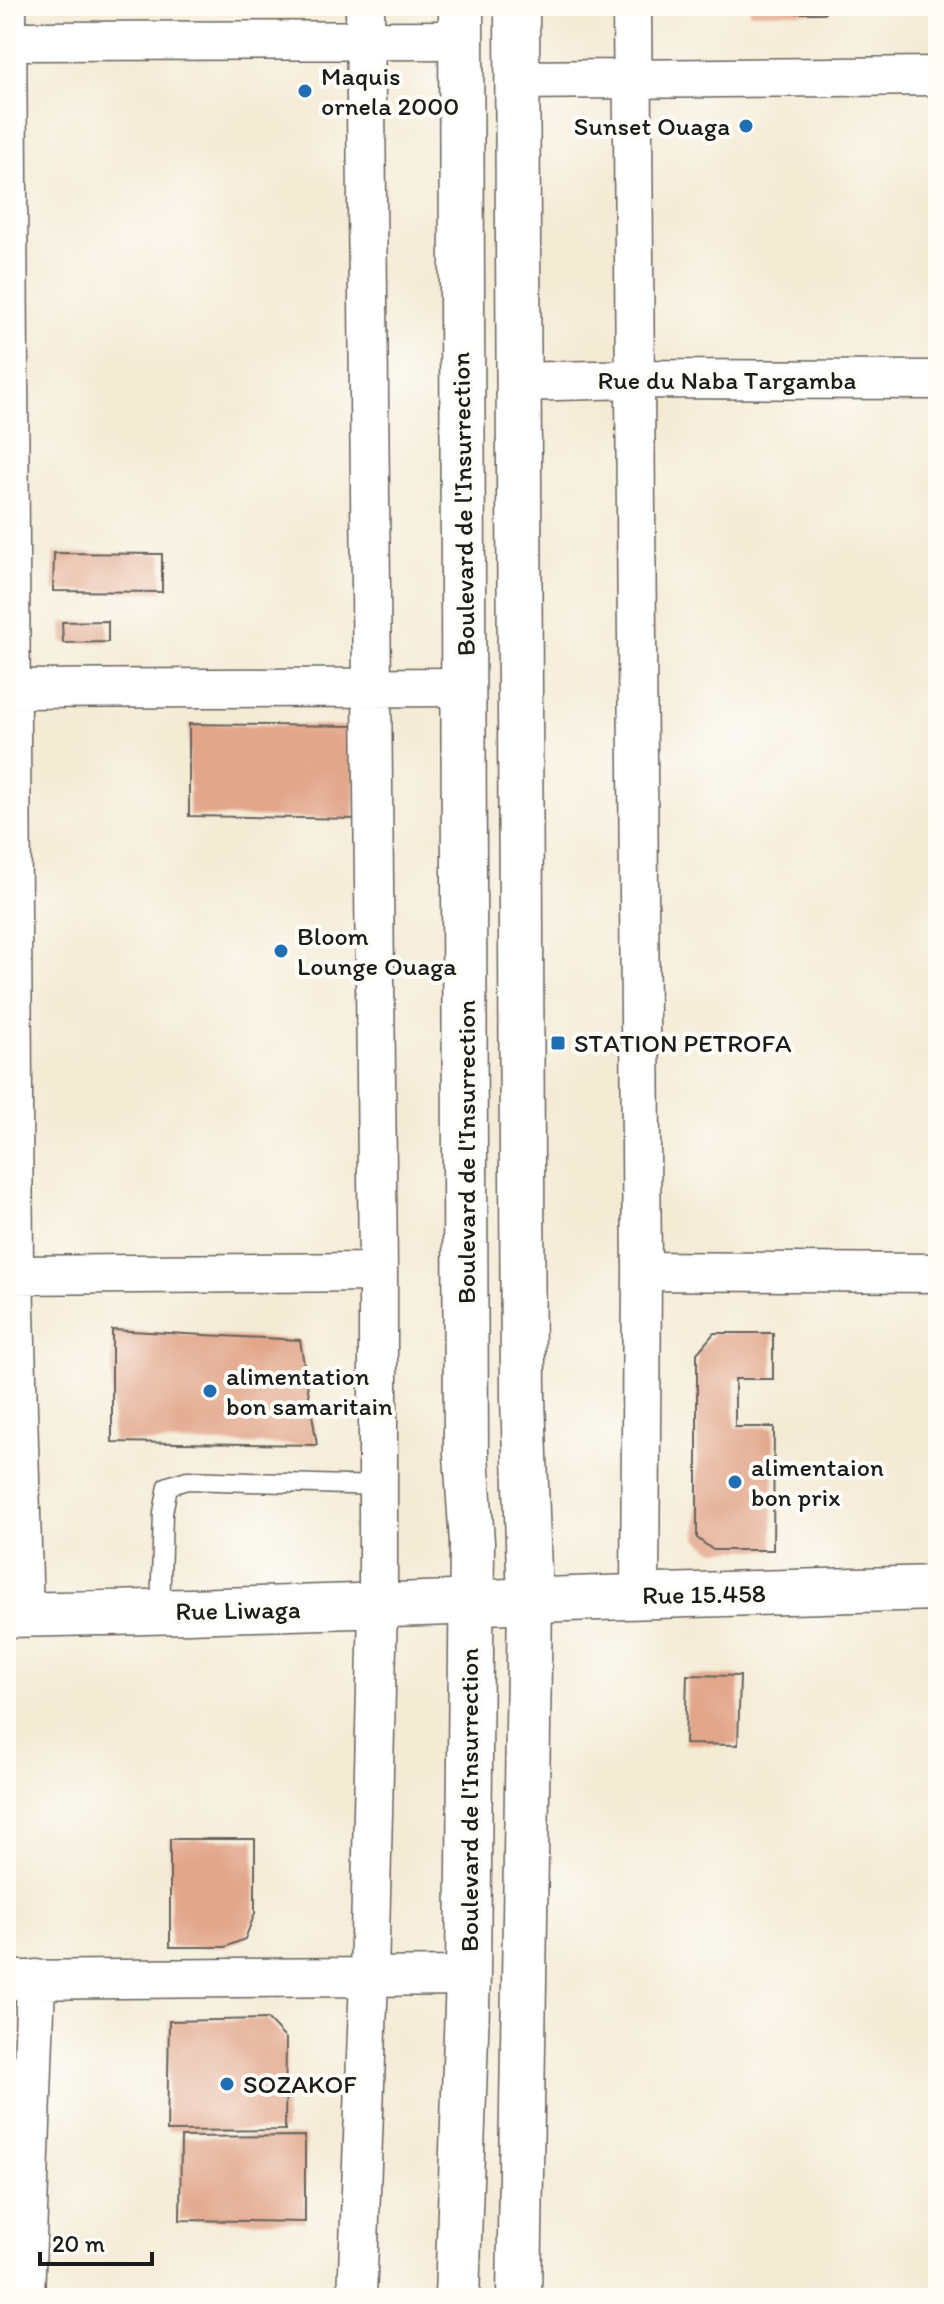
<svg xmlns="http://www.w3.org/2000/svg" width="944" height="2304" viewBox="0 0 944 2304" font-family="Itim,sans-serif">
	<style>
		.building { fill: #e2a68a }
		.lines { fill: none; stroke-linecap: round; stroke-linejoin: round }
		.service-casing { stroke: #68645d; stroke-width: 21 }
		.minor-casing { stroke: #68645d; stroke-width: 41 }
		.secondary-casing { stroke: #68645d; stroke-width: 47 }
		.primary-casing { stroke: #68645d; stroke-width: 47 }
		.service { stroke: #fff; stroke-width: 18 }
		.minor { stroke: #fff; stroke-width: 38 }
		.secondary { stroke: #fff; stroke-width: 44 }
		.primary { stroke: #fff; stroke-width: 44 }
		.poi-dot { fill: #1f6fb2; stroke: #fdfcf7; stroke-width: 3 }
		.labels { text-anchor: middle; stroke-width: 8; stroke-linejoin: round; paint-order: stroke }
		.poi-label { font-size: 26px; fill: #1c1c1c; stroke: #fdfcf7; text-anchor: start }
		.street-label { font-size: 26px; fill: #1c1c1c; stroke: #fdfcf7 }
	</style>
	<rect width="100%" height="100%" fill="#fdfcf7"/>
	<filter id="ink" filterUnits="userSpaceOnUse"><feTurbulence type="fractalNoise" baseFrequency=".0125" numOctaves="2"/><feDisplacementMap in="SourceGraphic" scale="16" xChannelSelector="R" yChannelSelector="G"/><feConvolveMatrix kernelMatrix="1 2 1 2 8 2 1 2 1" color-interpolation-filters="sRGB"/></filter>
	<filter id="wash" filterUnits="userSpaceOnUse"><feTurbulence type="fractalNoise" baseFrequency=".006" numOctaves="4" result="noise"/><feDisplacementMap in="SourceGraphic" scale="32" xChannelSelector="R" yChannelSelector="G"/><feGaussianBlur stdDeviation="1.8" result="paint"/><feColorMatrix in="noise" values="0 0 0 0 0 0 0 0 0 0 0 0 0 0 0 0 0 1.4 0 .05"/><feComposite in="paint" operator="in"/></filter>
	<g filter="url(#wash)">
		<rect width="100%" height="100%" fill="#f4ebd5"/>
		<g id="blocks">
			<!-- building -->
			<path class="building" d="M750 6H825V13H750Z
				M54 553 162 554V592L53 591Z
				M108 621V642L63 643 62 622Z
				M189 724 354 726 355 819 189 816Z
				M112 1330 300 1340 317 1445 112 1442Z
				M714 1333H773V1379H735V1427H774L773 1550H713L697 1538V1353Z
				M687 1675 740 1676 738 1745 685 1744Z
				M170 1839H255V1913L245 1939 225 1947H170Z
				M267 2019 286 2039 285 2130 167 2131 169 2021Z
				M305 2136V2222L180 2220 181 2137Z"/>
		</g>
	</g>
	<g filter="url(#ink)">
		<use href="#blocks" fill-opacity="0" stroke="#68645d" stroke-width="2"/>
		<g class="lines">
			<defs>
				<path id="service" d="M160 1612 163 1513 168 1486 187 1480 378 1486"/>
				<path id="minor" d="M7 6 14 1275 24 1615
					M632 6 642 1271 640 1595
					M6 41 460 40
					M517 80 938 76
					M517 382 635 379 938 380
					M6 689 465 687
					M642 1271 938 1273
					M6 1275 378 1272
					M6 1980 468 1976
					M25 2298 36 1979
					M357 2298 369 1977 378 1606V1272L365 6"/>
				<path id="secondary" d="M6 1615C317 1610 627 1595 938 1588"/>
				<path id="primary" d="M517 6 523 1398 530 1601 519 2298
					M457 2298 468 1976 472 1542 466 1455 461 6"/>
			</defs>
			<!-- service casing -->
			<use href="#service" class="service-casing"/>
			<!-- minor casing -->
			<use href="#minor" class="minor-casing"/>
			<!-- secondary casing -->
			<use href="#secondary" class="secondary-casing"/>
			<!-- primary casing -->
			<use href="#primary" class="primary-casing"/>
			<!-- service -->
			<use href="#service" class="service"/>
			<!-- minor -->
			<use href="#minor" class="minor"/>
			<!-- secondary -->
			<use href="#secondary" class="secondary"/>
			<!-- primary -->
			<use href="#primary" class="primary"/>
		</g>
	</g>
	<!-- markers -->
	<g class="poi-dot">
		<circle cx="305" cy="91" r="8"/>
		<circle cx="746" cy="126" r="8"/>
		<circle cx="281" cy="951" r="8"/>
		<rect x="550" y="1035" width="16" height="16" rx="4"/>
		<circle cx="210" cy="1391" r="8"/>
		<circle cx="735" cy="1482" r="8"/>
		<circle cx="227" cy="2084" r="8"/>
	</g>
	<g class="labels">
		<!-- poi labels -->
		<g class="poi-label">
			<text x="321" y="85">Maquis<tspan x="321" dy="30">ornela 2000</tspan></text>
			<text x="730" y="135" text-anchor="end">Sunset Ouaga</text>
			<text x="297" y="945">Bloom<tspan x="297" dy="30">Lounge Ouaga</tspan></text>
			<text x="574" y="1052">STATION PETROFA</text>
			<text x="226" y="1385">alimentation<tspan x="226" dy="30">bon samaritain</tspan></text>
			<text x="751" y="1476">alimentaion<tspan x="751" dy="30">bon prix</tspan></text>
			<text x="243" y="2093">SOZAKOF</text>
		</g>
		<!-- street labels -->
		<g class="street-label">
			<text x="727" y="389">Rue du Naba Targamba</text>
			<text transform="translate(463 504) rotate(-91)" y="9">Boulevard de l'Insurrection</text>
			<text transform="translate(466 1152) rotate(-90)" y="9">Boulevard de l'Insurrection</text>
			<text transform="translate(704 1594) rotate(-1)" y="9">Rue 15.458</text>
			<text transform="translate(238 1610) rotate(-1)" y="9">Rue Liwaga</text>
			<text transform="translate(469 1800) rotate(-90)" y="9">Boulevard de l'Insurrection</text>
		</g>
	</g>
	<!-- margin -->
	<rect width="944" height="2304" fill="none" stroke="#fdfcf7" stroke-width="32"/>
	<!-- scale -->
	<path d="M40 2252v12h112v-12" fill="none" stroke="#1c1c1c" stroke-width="4"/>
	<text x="52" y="2252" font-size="24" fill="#1c1c1c" stroke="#fdfcf7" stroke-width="6" paint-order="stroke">20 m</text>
</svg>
